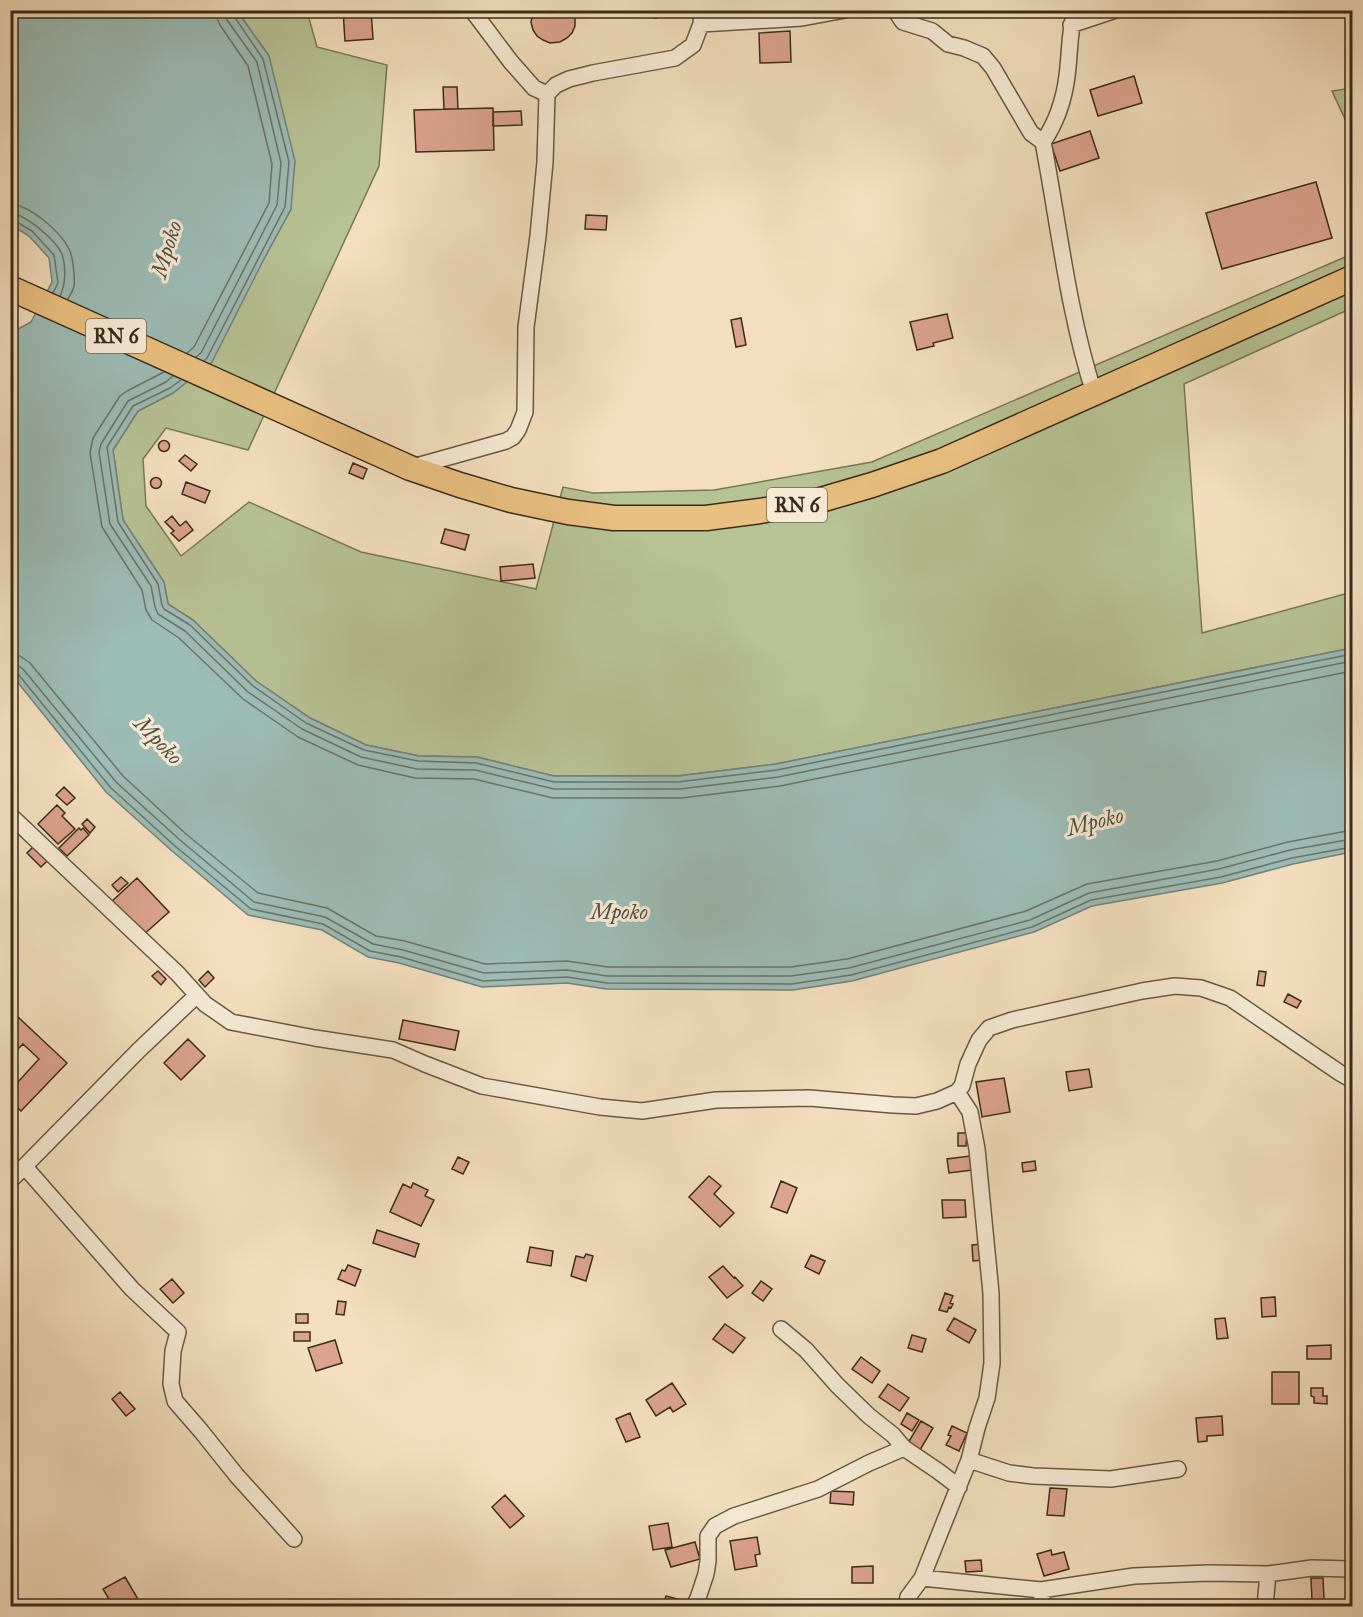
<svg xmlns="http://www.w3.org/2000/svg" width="1363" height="1617" viewBox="0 0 1363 1617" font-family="'IM FELL Great Primer',serif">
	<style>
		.green { fill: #b7c295; stroke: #787758; stroke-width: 1.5 }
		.water { fill: #9cbcb6; stroke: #758278; stroke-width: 1.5 }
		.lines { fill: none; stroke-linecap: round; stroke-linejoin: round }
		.shore { stroke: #6b7468; stroke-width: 1.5 }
		.building { fill: #dca390; stroke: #3a2c1a; stroke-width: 1.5 }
		.minor-casing { stroke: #685943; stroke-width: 18 }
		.primary-casing { stroke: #3a2c1a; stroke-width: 27 }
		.minor { stroke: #f7ead5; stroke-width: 15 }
		.primary { stroke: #eac080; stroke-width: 24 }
		.labels { text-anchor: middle; stroke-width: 6; stroke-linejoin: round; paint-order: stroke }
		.shield { fill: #f7ead5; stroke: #736552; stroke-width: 1.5 }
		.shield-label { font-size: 20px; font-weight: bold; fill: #3a2c1a }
		.water-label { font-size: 22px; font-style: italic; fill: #525041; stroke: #f7ead5 }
	</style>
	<rect width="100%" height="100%" fill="#f3dfbf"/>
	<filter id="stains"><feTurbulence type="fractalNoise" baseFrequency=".00333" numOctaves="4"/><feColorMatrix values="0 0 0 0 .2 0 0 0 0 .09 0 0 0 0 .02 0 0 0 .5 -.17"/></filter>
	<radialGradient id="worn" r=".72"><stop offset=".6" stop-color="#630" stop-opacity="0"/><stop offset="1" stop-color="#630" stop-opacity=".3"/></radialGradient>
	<!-- green -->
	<path class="green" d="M237 11H307L317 47 387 65 379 166 248 450 166 428 143 459 146 506 181 556 249 502 361 552 536 589 563 487 593 493 714 490 872 462 1352 254V308L1184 384 1202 633 1352 592V648L776 764 678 776H554L477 757 419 756 366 745 310 718 256 681 193 620 168 604 164 582 123 520 113 450 138 411 173 393 266 255 291 209 269 56Z
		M1352 88V134L1332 91Z"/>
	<!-- water -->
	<path class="water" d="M12 11H237L269 56 295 161 291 209 266 255 212 362 173 393 138 411 113 450 123 520 164 582 168 604 193 620 256 681 310 718 366 745 419 756 477 757 554 776H678L776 764 1352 648V852L1293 864 1222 883 1092 906 1034 932 852 981 793 990 606 989 567 983 482 987 399 963 368 957 322 930 248 915 172 851 106 792 11 674V333L31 322 52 282 49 258 29 236 11 225Z"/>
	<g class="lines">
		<!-- shore -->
		<path class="shore" d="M10 204C30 205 61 232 69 249 73 256 75 278 74 286 73 291 70 295 68 299
			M10 213C25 214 56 240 62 254 66 266 66 284 60 296
			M10 220 15 221 32 231 54 255 58 283 53 293
			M187 353 194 347 269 203 272 164 248 66 220 25 217 18 216 10
			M196 357 201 353 277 205 281 163 257 62 227 20 225 10
			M204 361 207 358 285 207 289 162 263 59 234 16 233 10
			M164 372 127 391 120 396 93 438 90 453 102 527 142 590 146 610 152 620 179 638 243 699 298 737 358 765 415 778 474 779 553 798H681L780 786 1352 671
			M173 376 166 382 128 401 101 444 99 452 110 524 151 586 155 607 158 614 185 631 248 692 302 729 361 757 417 769 475 770 554 789H680L778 777 1352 661
			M181 380 170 388 133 406 107 447 118 522 158 584 162 605 164 609 190 625 253 686 306 723 364 750 418 761 476 763 554 782H678L777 770 1352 654
			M10 655 20 656 30 663 123 776 186 834 258 893 327 908 376 936 405 941 485 964 567 961 608 967H791L847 959 1026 911 1087 884 1217 861 1288 842 1352 830
			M10 664 17 665 23 669 116 782 180 840 254 902 325 917 373 944 403 950 484 973 567 970 607 976H791L849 968 1030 920 1089 893 1219 869 1290 850 1352 839
			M10 671 18 674 111 788 175 846 251 909 323 924 370 951 401 957 483 981 567 977 607 983 792 984 851 975 1032 927 1091 900 1221 877 1292 858 1352 847"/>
	</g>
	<!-- building -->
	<path class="building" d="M343 10H371L373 39 345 41Z
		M534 10H573L575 17V26L572 33 567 38 560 42 550 43 543 40 537 36 533 30 531 22Z
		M630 10H657L656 18 630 13Z
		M790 31 791 62 760 63 759 33Z
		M1134 76 1142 103 1098 116 1090 90Z
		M443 87H457L458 109H444Z
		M493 108 494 150 416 152 414 110Z
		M521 111 522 125 493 126V112Z
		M1090 131 1099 158 1060 171 1051 144Z
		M1316 182 1332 238 1222 269 1206 213Z
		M586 215 607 216 606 230 585 229Z
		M947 314 953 338 933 343 934 346 917 350 910 322Z
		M741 318 746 345 736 347 731 320Z
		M158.5 446a5.5 5.5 0 1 1 11 0a5.5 5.5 0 1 1-11 0Z
		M185 455 197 464 191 471 179 461Z
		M353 463 367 469 363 479 349 473Z
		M150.5 483a5.5 5.5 0 1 1 11 0a5.5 5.5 0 1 1-11 0Z
		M186 482 210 491 205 503 182 494Z
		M172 516 180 526 186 521 193 530 179 541 171 533 174 531 165 522Z
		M445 529 469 535 465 550 441 543Z
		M533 564 535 578 501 581 500 567Z
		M64 787 75 798 67 805 56 795Z
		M57 805 65 813 62 816 75 829 58 844 38 824Z
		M87 819 95 827 90 833 82 824Z
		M79 828 81 830 83 828 89 835 67 856 59 848Z
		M33 847 47 861 41 867 27 853Z
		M121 877 128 883 118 892 112 885Z
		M137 878 169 912 143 935 109 904Z
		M158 971 166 979 161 985 152 976Z
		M208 971 214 978 205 987 199 980Z
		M1259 971 1266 972 1264 986 1257 985Z
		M1288 994 1301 1001 1297 1008 1284 1002Z
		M18 1017 67 1063 21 1111 10 1101V1075L18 1082 39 1059 23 1044 10 1057V1025Z
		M403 1020 459 1031 455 1050 399 1039Z
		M188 1039 205 1056 181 1080 164 1063Z
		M1089 1069 1092 1087 1069 1091 1066 1072Z
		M1004 1078 1010 1112 982 1117 976 1082Z
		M958 1133H967L966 1146H958Z
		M970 1156 972 1170 949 1173 947 1159Z
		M458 1157 469 1162 463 1174 452 1169Z
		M1035 1161 1036 1170 1023 1172 1022 1163Z
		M709 1176 721 1186 714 1194 734 1213 720 1227 689 1197Z
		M781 1181 797 1188 787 1213 771 1207Z
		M413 1183 428 1190 425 1196 434 1200 421 1226 390 1212 403 1184 411 1188Z
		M942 1200H965L966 1217 943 1218Z
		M377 1230 419 1244 415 1257 373 1243Z
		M982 1244 984 1260 973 1261 972 1245Z
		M530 1247 553 1251 551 1266 527 1262Z
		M586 1254 593 1256 586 1281 571 1276 576 1256 584 1258Z
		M811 1255 825 1261 819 1274 805 1267Z
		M348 1265 361 1270 355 1286 338 1279 342 1270 345 1271Z
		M723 1266 734 1278 735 1277 743 1286 727 1298 709 1277Z
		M172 1279 184 1293 173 1303 160 1289Z
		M761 1281 772 1289 763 1301 752 1293Z
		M945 1293 953 1296 950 1303 953 1304 951 1308 949 1307 947 1312 939 1310Z
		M1275 1297 1276 1316 1262 1317 1261 1298Z
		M338 1301 346 1302 344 1315 336 1314Z
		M296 1314H308V1323H296Z
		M954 1318 976 1330 969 1343 947 1330Z
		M1225 1318 1228 1338 1217 1339 1215 1319Z
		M725 1324 745 1338 733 1353 713 1339Z
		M294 1332H310V1341H294Z
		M912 1335 926 1339 922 1352 908 1348Z
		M335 1340 342 1363 316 1371 308 1348Z
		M1331 1345V1359H1307V1346Z
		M861 1357 880 1371 872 1383 852 1369Z
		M1272 1372H1299V1404H1272Z
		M672 1383 686 1404 673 1412 670 1407 656 1416 646 1400Z
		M888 1384 909 1398 900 1411 879 1397Z
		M1311 1388H1323V1396H1327V1404L1314 1403V1397L1311 1396Z
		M120 1392 135 1409 126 1416 112 1399Z
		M630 1413 640 1437 626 1442 616 1419Z
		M907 1413 919 1420 912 1431 901 1424Z
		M1222 1416 1223 1435 1207 1436V1441L1198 1442 1196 1418Z
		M921 1421 933 1428 920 1450 908 1443Z
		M952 1426 967 1433 959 1451 946 1445 951 1436 948 1435Z
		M1050 1488 1067 1489 1064 1516 1047 1515Z
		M831 1491 854 1492 853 1505 830 1503Z
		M505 1495 524 1516 510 1528 492 1507Z
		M668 1523 672 1547 653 1550 649 1526Z
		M757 1537 760 1554 755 1555 757 1566 735 1570 730 1541Z
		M695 1542 700 1559 671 1567 665 1550Z
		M1051 1550 1052 1555 1064 1552 1069 1569 1044 1576 1037 1554Z
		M981 1560 982 1571 966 1572 965 1561Z
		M873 1566V1583H852V1567Z
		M125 1577 142 1606H113L103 1589Z
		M1311 1578H1323L1324 1599 1312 1600Z
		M666 1596 685 1601 684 1606H663Z"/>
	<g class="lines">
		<defs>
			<path id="minor" d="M472 10 511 62 534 88 547 94
				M895 10 903 22 932 31 948 44 964 48 983 56 993 68 1031 133 1043 142
				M1075 10C1069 32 1070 54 1067 76 1064 100 1056 123 1043 142 1059 226 1068 312 1094 393
				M701 24 802 18 845 10
				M1071 25 1116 10
				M413 467 506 441 513 437 518 430 525 412 526 327 538 236 545 162 547 94 556 85 569 79 593 73 675 58 693 45 701 24 702 10
				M10 815 178 974 205 1004 231 1022 315 1038 393 1050 425 1064 482 1086 600 1107 642 1111 716 1100 809 1098 893 1105 916 1106 937 1101 957 1092 962 1086 968 1064 979 1040 989 1028 1012 1020 1142 991 1175 986 1201 988 1230 998 1340 1073 1352 1080
				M25 1167 132 1289 178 1332 173 1351 171 1384 175 1401 201 1431 237 1476 294 1539
				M10 1181 139 1050 197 995
				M781 1329 806 1350 837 1385 869 1416 893 1435 904 1448 938 1471 959 1487
				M969 1460 1009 1473 1033 1476 1111 1479 1178 1469
				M922 1578 1041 1590 1134 1576 1208 1573 1268 1574 1312 1568 1352 1569
				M1041 1590 1043 1606
				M694 1606 698 1598 706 1574 708 1561V1536L715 1526 734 1516 818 1489 869 1463 904 1448
				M906 1606 908 1597 922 1578 969 1460 977 1428 987 1398 992 1363 991 1293 977 1149 970 1112 957 1092
				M1265 1606 1268 1574"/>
			<path id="primary" d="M10 288 410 468 460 485 511 500 568 512 614 518H706L760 511 817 501 872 485 942 461 1352 278"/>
		</defs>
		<!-- minor casing -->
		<use href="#minor" class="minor-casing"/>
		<!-- primary casing -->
		<use href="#primary" class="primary-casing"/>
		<!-- minor -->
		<use href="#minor" class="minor"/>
		<!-- primary -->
		<use href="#primary" class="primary"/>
	</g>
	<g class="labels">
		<!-- shield labels -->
		<g class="shield">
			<rect x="86" y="319" width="60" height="34" rx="4.5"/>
			<rect x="767" y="488" width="60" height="34" rx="4.5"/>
		</g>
		<g class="shield-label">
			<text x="116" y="343">RN 6</text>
			<text x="797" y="512">RN 6</text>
		</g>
		<!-- water labels -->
		<g class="water-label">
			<text transform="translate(166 249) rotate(-73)" y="8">Mpoko</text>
			<text transform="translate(159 740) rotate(46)" y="8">Mpoko</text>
			<text transform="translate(1095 821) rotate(-14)" y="8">Mpoko</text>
			<text x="619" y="919">Mpoko</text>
		</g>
	</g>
	<!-- margin -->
	<rect width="1363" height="1617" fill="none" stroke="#f3dfbf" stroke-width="36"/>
	<rect x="12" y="12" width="1339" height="1593" fill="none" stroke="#3a2c1a" stroke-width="3"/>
	<rect x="18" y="18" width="1327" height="1581" fill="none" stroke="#3a2c1a" stroke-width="1.5"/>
	<rect width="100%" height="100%" filter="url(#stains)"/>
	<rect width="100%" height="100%" fill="url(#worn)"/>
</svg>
